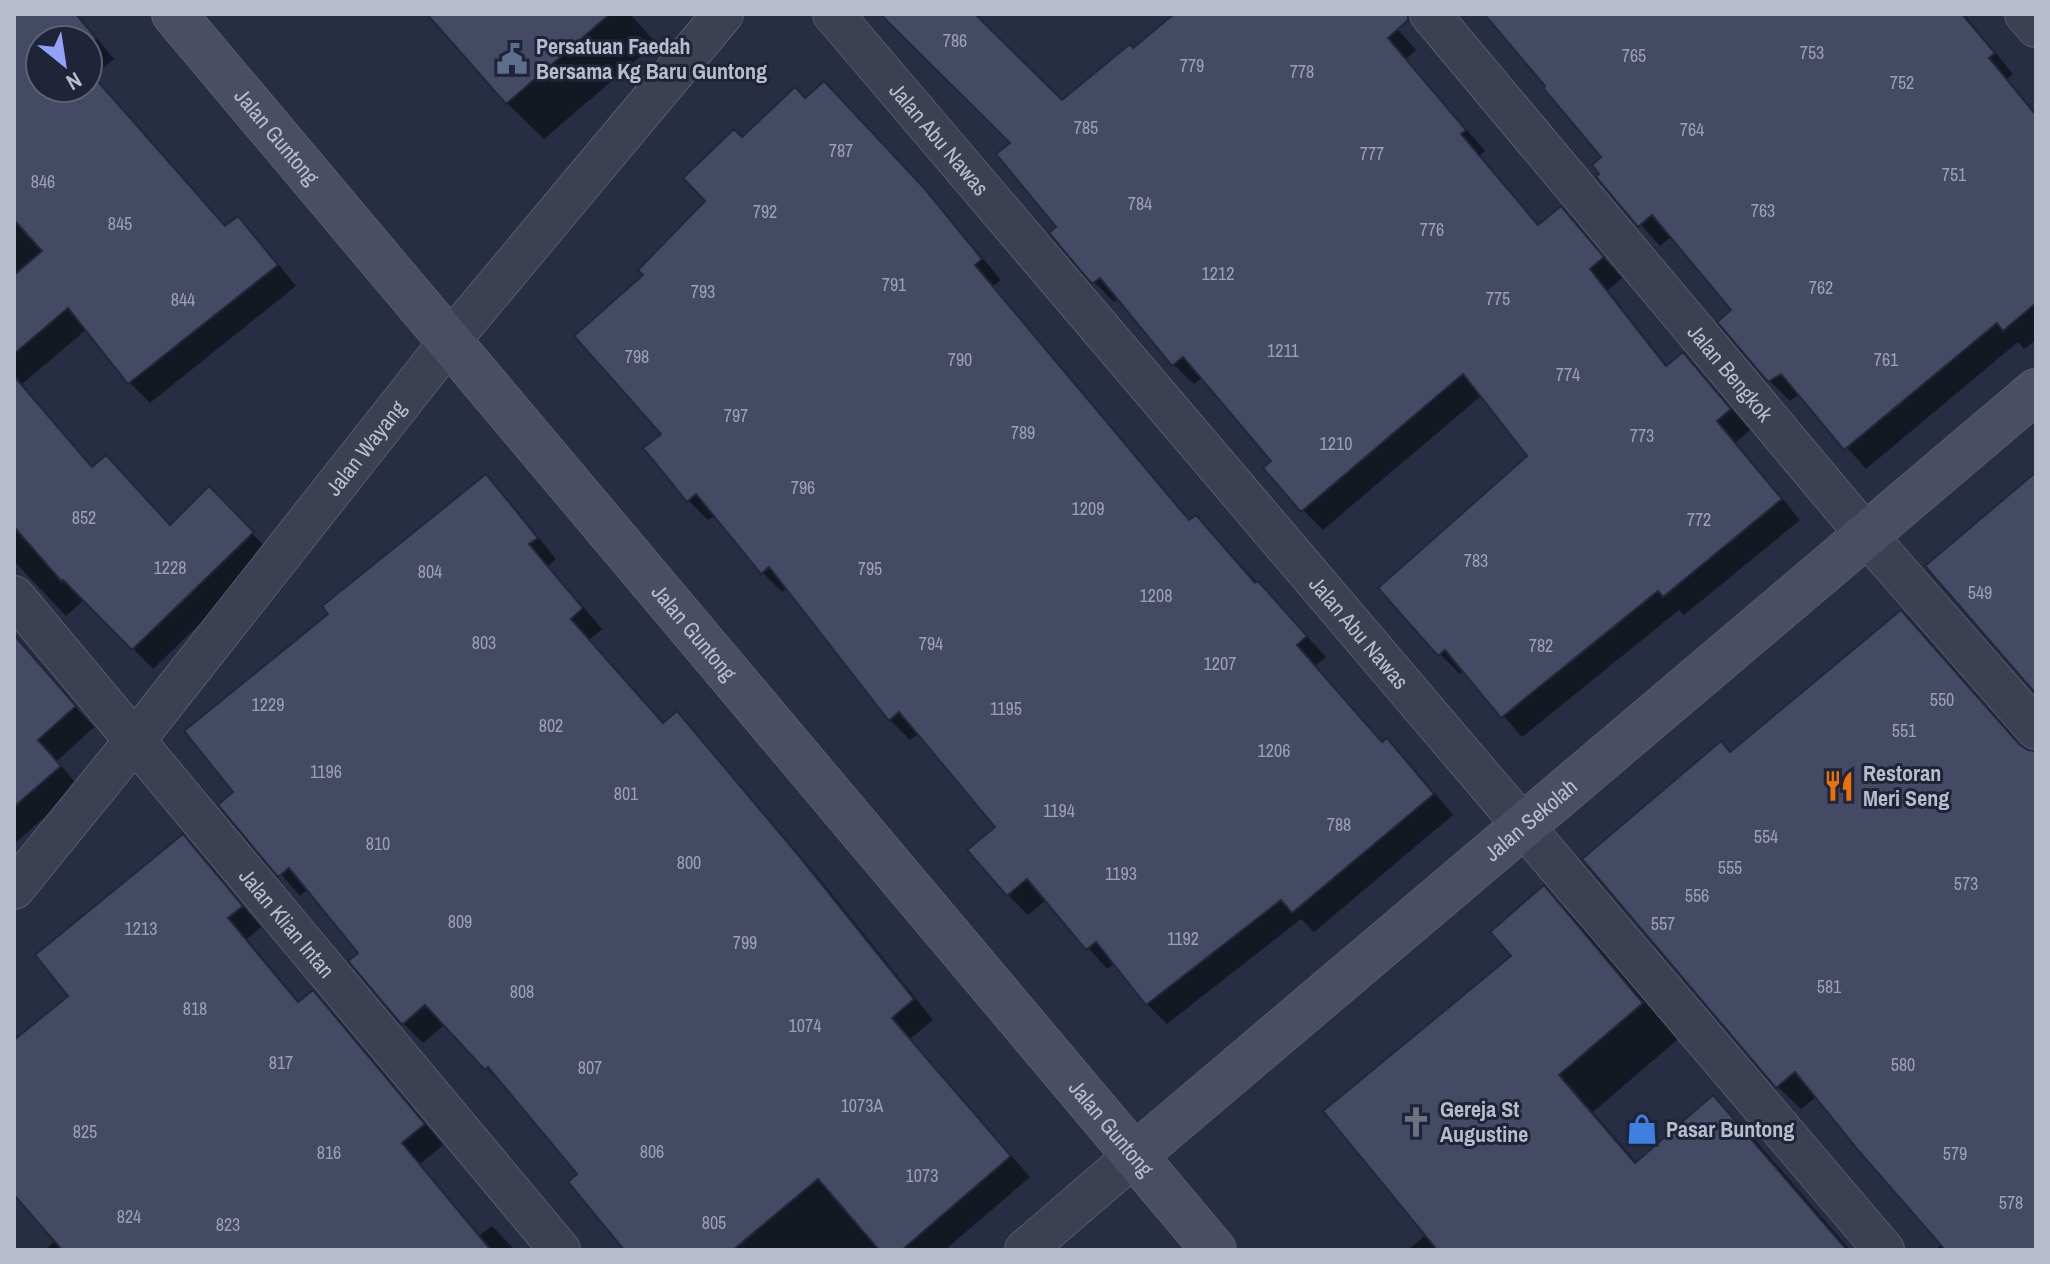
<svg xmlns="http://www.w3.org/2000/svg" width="2050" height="1264" viewBox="0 0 2050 1264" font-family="'Archivo Narrow',sans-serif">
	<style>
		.shadow { fill: #0007; fill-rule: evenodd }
		.building { fill: #444a63; stroke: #22273a; stroke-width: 2 }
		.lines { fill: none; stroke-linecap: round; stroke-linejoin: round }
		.street-casing { stroke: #575b6d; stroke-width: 42 }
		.secondary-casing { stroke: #575b6d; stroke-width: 46 }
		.street { stroke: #3b4052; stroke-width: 40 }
		.secondary { stroke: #494e65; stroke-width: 44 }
		.labels { text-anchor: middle; stroke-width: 6; stroke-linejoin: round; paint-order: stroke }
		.number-label { font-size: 18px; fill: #9ca0b2 }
		.poi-label { font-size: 22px; font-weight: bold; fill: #b9bccc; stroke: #202438; text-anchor: start }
		.street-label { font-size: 22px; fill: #b9bccc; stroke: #202438 }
	</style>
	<rect width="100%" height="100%" fill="#272d43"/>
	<!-- shadow -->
	<path class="shadow" d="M14 14H77L114 59 94 76 226 228 238 219 258 239 296 286 150 403 130 383 87 329 22 384 93 469 171 527 209 489 272 554 153 669 85 599 66 616 14 561ZM40 40H88V88H40Z
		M430 14H630L656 43 544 139 507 103Z
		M882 14H972L1062 103 1177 14H1384L1416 50 1406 59 1485 151 1480 155 1540 226 1572 222 1622 278 1608 290 1668 367 1683 354 1750 430 1736 442 1800 520 1684 615 1679 610 1522 737 1464 670 1460 674 1440 654 1529 456 1482 395 1323 530 1303 510 1273 461 1203 377 1194 384 1174 365 1119 298 1114 302 1094 282 1059 228 1013 143Z
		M1486 14H1964L2013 74 2007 79 2036 113V340L2024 349 2018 342 1866 469 1800 394 1790 401 1770 381 1734 310 1672 236 1660 246 1610 190 1604 158 1548 86Z
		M806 100 843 103 944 212 1001 280 993 286 1191 521 1216 538 1326 657 1315 666 1383 744 1387 740 1407 760 1453 815 1314 932 1301 919 1167 1024 1147 1004 1115 963 1107 969 1046 900 1028 915 1008 895 970 851 998 827 919 733 910 740 890 720 788 588 782 592 762 572 715 515 708 520 688 500 663 434 646 275 707 201 742 140Z
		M486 477 506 497 556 559 548 566 602 629 589 640 664 725 677 714 697 734 819 878 933 1020 910 1039 1030 1177 945 1250H626L580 1175 506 1089 445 1024 423 1043 403 1023 361 953 308 889 300 896 221 805 236 793 331 614Z
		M1901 613 2036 762V1250H1940L1938 1247 1942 1243 1817 1096 1801 1109 1778 1087 1584 859 1731 754Z
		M14 664 38 666 94 727 57 761 79 787 14 844Z
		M183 837 261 927 247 939 300 1003 313 993 333 1013 443 1145 420 1164 480 1235 492 1226 515 1250H45L56 1240 14 1192V1043L71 997Z
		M1543 888 1579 923 1678 1039 1593 1112 1637 1163 1713 1098 1749 1133 1850 1250H1408L1427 1234 1514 956Z"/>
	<!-- building -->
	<path class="building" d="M14 14H76L96 38 88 44V40H40V88H88V70L225 226 238 216 278 265 128 384 68 308 14 354V275L42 251 14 220Z
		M427 14H610L506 104Z
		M880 14H975L1062 100 1130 44 1133 48 1174 14H1408V20L1388 38 1466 130 1461 134 1538 225 1561 206 1604 257 1590 269 1666 366 1683 352 1731 409 1717 421 1782 499 1663 597 1658 591 1501 718 1445 650 1438 656 1378 588 1527 456 1463 374 1301 512 1263 468 1271 461 1183 357 1172 366 1100 278 1092 284 1049 233 1056 227 996 154 1010 143Z
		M1484 14H1962L1995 53 1989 58 2036 115V303L2003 331 1997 323 1844 450 1781 374 1768 382 1717 322 1731 310 1652 215 1638 227 1596 177 1599 174 1592 165 1601 157 1543 88 1545 86Z
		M824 81 925 189 982 259 975 265 1189 520 1196 515 1255 583 1258 581 1307 636 1297 645 1382 742 1387 738 1434 794 1292 913 1281 900 1146 1005 1096 942 1086 950 1027 879 1007 896 967 850 995 827 899 712 889 721 769 567 761 574 696 494 687 502 643 448 661 434 574 336 643 275 638 270 705 201 683 178 734 129 742 137 795 87 805 98Z
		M14 376 92 467 106 455 170 525 209 486 254 532 132 650 63 580 62 582 14 527Z
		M2036 472V694L1925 566Z
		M486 474 538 538 529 544 583 608 571 619 663 723 677 711 799 856 914 999 892 1018 1011 1156 902 1250H879L818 1179 733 1250H624L568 1182 577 1174 488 1067 485 1070 425 1005 402 1025 348 961 358 953 289 868 278 877 218 805 233 792 184 731 328 614 322 606Z
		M1901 610 2019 744 2028 750 2036 751V1250H1945L1857 1149 1795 1072 1776 1088 1582 859 1721 741 1730 752Z
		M14 635 76 706 38 740 61 766 14 807Z
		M183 834 243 906 228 918 298 1002 313 990 425 1124 402 1143 491 1250H62L14 1195V1040L68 996 35 955Z
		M1544 885 1643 1003 1559 1075 1635 1163 1713 1095 1847 1250H1437L1323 1111 1511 956 1490 932Z"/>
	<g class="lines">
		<defs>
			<g id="street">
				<path id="s1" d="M833 14 1884 1250"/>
				<path id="s2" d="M1430 14 1867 536 2036 729"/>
				<path d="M2025 14 2036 27"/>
				<path id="s3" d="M14 596 560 1250"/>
				<path id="s4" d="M14 889 136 739 449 342 723 14"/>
				<path d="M1025 1250 1134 1156"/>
			</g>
			<g id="secondary">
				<path id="s5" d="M174 14 1214 1250"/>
				<path id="s6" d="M1134 1156 2036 391"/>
			</g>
		</defs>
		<!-- street casing -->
		<use href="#street" class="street-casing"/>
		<!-- secondary casing -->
		<use href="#secondary" class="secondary-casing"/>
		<!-- street -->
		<use href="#street" class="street"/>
		<!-- secondary -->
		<use href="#secondary" class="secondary"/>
	</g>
	<!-- icons -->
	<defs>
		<symbol id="civic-bare" viewBox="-9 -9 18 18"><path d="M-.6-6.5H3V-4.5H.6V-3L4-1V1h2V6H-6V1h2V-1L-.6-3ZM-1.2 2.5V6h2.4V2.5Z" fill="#5c6f8a" stroke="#202438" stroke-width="2.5" paint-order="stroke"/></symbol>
		<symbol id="restaurant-bare" viewBox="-9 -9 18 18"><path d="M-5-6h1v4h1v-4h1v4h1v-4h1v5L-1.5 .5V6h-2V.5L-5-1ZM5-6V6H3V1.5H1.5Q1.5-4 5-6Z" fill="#e8710a" stroke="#202438" stroke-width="2.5" paint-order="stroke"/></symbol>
		<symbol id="church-bare" viewBox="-9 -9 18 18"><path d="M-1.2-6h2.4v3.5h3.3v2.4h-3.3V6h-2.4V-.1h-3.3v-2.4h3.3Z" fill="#6b7280" stroke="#202438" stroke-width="2.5" paint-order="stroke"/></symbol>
		<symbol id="shop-bare" viewBox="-9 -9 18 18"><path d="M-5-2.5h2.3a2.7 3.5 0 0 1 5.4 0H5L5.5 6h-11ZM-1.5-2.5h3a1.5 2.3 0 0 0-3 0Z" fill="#3f7fe0" stroke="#202438" stroke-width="2.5" paint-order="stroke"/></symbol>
	</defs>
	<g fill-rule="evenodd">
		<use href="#civic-bare" x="490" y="37" width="44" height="44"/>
		<use href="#restaurant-bare" x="1817" y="764" width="44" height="44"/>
		<use href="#church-bare" x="1394" y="1100" width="44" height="44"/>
		<use href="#shop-bare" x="1620" y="1107" width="44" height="44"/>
	</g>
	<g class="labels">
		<!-- number labels -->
		<g class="number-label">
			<text x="955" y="47">786</text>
			<text x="1812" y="59">753</text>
			<text x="1634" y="62">765</text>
			<text x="1192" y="72">779</text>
			<text x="1302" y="78">778</text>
			<text x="1902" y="89">752</text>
			<text x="1086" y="134">785</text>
			<text x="1692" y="136">764</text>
			<text x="841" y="157">787</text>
			<text x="1372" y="160">777</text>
			<text x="1954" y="181">751</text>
			<text x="43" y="188">846</text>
			<text x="1140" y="210">784</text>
			<text x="1763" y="217">763</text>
			<text x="765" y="218">792</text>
			<text x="120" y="230">845</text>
			<text x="1432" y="236">776</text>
			<text x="1218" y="280">1212</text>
			<text x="894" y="291">791</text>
			<text x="1821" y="294">762</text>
			<text x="703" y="298">793</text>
			<text x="1498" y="305">775</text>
			<text x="183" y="306">844</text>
			<text x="1283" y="357">1211</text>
			<text x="637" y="363">798</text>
			<text x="960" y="366">790</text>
			<text x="1886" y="366">761</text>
			<text x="1568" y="381">774</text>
			<text x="736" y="422">797</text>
			<text x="1023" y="439">789</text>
			<text x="1642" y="442">773</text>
			<text x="1336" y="450">1210</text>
			<text x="803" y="494">796</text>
			<text x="1088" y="515">1209</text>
			<text x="84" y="524">852</text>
			<text x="1699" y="526">772</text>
			<text x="1476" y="567">783</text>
			<text x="170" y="574">1228</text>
			<text x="870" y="575">795</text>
			<text x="430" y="578">804</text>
			<text x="1980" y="599">549</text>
			<text x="1156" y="602">1208</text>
			<text x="484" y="649">803</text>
			<text x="931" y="650">794</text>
			<text x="1541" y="652">782</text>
			<text x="1220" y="670">1207</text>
			<text x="1942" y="706">550</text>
			<text x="268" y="711">1229</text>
			<text x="1006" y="715">1195</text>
			<text x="551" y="732">802</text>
			<text x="1904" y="737">551</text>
			<text x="1274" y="757">1206</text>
			<text x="326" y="778">1196</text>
			<text x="626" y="800">801</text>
			<text x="1059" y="817">1194</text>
			<text x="1339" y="831">788</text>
			<text x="1766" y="843">554</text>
			<text x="378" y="850">810</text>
			<text x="689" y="869">800</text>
			<text x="1730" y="874">555</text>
			<text x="1121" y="880">1193</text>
			<text x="1966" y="890">573</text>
			<text x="1697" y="902">556</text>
			<text x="460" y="928">809</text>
			<text x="1663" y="930">557</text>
			<text x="141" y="935">1213</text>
			<text x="1183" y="945">1192</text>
			<text x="745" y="949">799</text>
			<text x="1829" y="993">581</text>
			<text x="522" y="998">808</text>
			<text x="195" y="1015">818</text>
			<text x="805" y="1032">1074</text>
			<text x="281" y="1069">817</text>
			<text x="1903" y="1071">580</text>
			<text x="590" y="1074">807</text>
			<text x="862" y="1112">1073A</text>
			<text x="85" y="1138">825</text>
			<text x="652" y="1158">806</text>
			<text x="329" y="1159">816</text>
			<text x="1955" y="1160">579</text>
			<text x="922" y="1182">1073</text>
			<text x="2011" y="1209">578</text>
			<text x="129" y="1223">824</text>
			<text x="714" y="1229">805</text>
			<text x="228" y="1231">823</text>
		</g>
		<!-- poi labels -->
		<g class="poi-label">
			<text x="536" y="54">Persatuan Faedah<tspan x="536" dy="25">Bersama Kg Baru Guntong</tspan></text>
			<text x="1863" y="781">Restoran<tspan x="1863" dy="25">Meri Seng</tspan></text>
			<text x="1440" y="1117">Gereja St<tspan x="1440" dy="25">Augustine</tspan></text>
			<text x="1666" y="1137">Pasar Buntong</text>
		</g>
		<!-- street labels -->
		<g class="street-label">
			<text dy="8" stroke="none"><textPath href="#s5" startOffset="160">Jalan Guntong</textPath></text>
			<text dy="8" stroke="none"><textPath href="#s1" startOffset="164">Jalan Abu Nawas</textPath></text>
			<text dy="8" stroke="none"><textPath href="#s2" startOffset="468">Jalan Bengkok</textPath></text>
			<text dy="8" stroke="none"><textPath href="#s4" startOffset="564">Jalan Wayang</textPath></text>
			<text dy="8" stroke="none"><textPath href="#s5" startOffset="808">Jalan Guntong</textPath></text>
			<text dy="8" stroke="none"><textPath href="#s1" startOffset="812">Jalan Abu Nawas</textPath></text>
			<text dy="8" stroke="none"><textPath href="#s6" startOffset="520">Jalan Sekolah</textPath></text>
			<text dy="8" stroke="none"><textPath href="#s3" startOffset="426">Jalan Klian Intan</textPath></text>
			<text dy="8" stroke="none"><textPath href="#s5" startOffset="1456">Jalan Guntong</textPath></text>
		</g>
	</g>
	<!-- border -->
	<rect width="2050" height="1264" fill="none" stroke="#b9bccc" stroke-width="32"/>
	<!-- north arrow -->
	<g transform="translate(64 64) rotate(150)"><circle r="38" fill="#202438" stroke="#5d6173" stroke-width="2"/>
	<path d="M0-6L14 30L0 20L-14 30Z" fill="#92a2f8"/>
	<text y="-12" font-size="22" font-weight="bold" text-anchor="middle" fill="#b9bccc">N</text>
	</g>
</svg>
